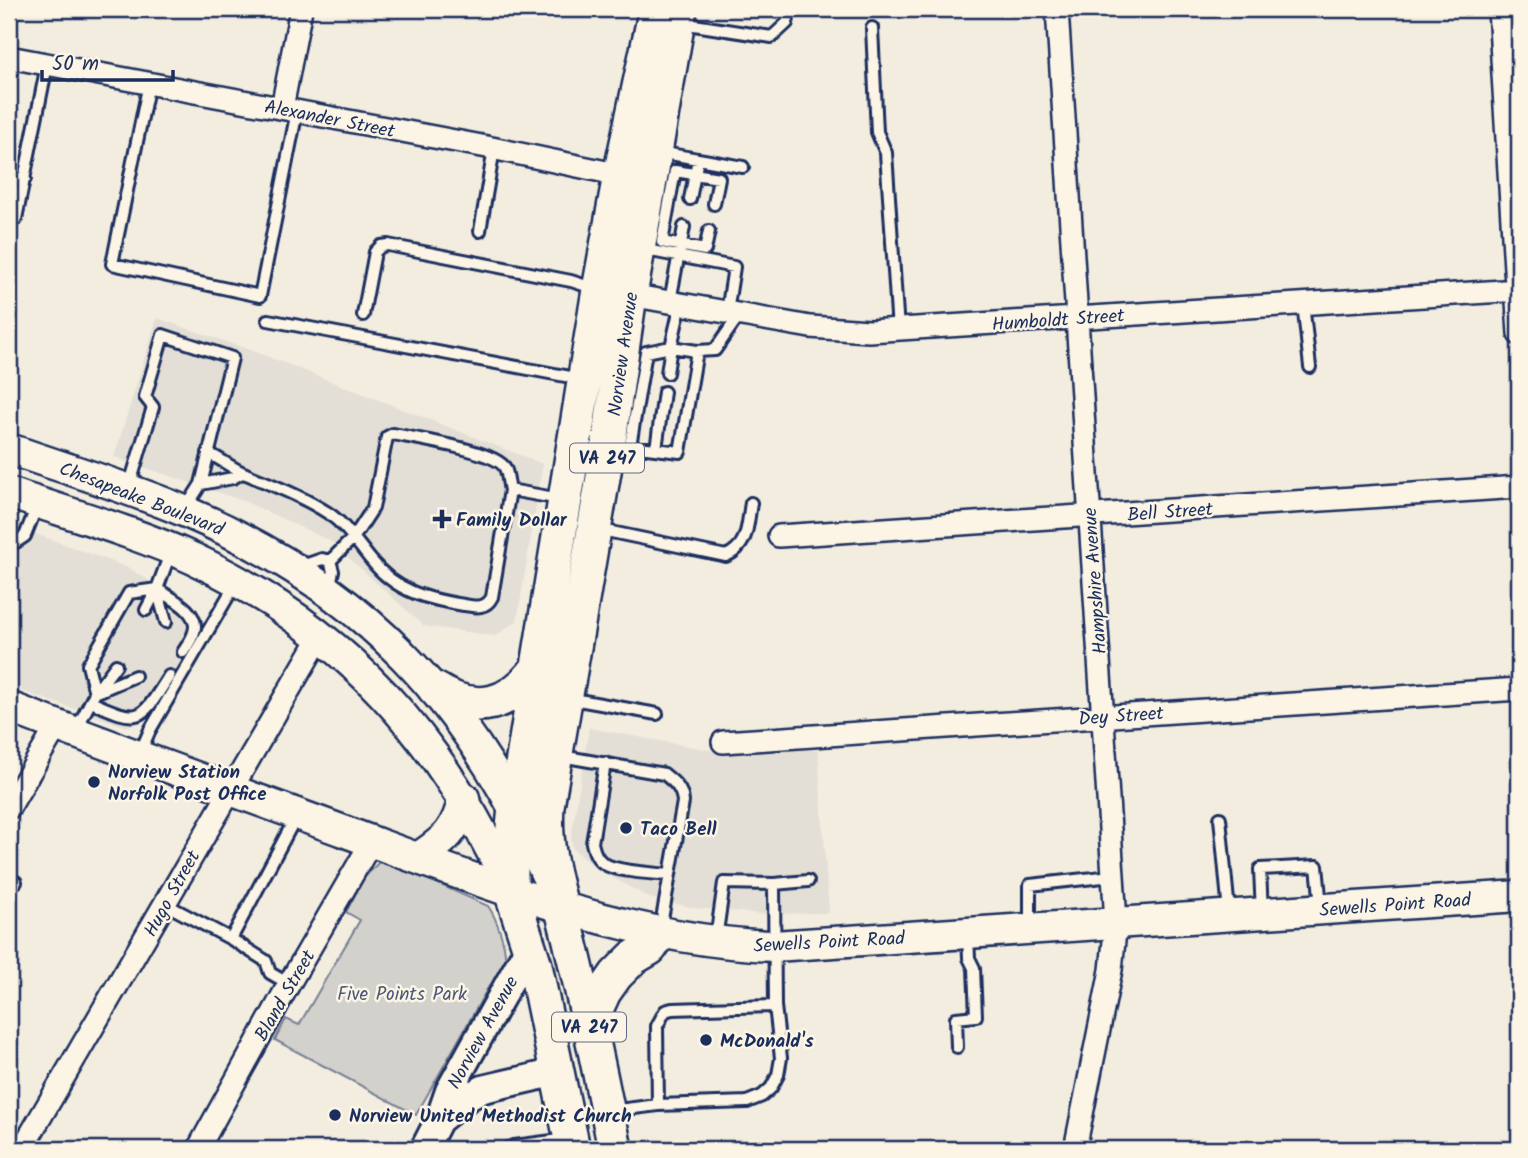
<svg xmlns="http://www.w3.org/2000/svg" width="1528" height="1158" viewBox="0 0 1528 1158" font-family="Kalam,sans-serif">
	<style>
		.built { fill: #e3dfd6 }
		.green { fill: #d3d1cc; stroke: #778095; stroke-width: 2 }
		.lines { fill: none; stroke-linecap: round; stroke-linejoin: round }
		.service-casing { stroke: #1b2f5e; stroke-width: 16 }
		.minor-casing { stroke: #1b2f5e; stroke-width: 26 }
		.tertiary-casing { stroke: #1b2f5e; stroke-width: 32 }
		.secondary-casing { stroke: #1b2f5e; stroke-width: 35 }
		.primary-casing { stroke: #1b2f5e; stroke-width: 38 }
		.service { stroke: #fcf5e5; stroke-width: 10 }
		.minor { stroke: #fcf5e5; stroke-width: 21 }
		.tertiary { stroke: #fcf5e5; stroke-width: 26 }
		.secondary { stroke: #fcf5e5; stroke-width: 30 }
		.primary { stroke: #fcf5e5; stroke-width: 33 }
		.poi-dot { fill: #1b2f5e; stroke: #fcf5e5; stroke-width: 2.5 }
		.labels { text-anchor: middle; stroke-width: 5; stroke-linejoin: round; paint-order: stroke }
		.shield { fill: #fcf5e5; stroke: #5e6a86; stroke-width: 2 }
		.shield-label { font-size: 18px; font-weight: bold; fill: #1b2f5e }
		.street-label { font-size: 19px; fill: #1b2f5e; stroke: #fcf5e5 }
		.poi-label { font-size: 19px; font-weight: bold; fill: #1b2f5e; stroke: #fcf5e5; text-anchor: start }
		.park-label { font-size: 19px; fill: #49587a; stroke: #fcf5e5 }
	</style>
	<rect width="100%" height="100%" fill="#f3ede0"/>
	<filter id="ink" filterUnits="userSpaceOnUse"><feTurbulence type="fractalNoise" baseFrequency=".0143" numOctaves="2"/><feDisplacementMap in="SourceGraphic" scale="14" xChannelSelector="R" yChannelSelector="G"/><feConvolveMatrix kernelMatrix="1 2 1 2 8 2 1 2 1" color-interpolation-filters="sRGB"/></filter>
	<g filter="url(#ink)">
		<!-- built -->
		<path class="built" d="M157 318 256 352 543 464 517 621 495 636 424 626 330 541 246 502 114 457Z
			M9 524 129 568 199 611 204 622 192 652 175 682 152 714 127 727 16 689 9 684Z
			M589 728 715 751 818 750 829 913 760 914 695 908 649 898 598 869 573 849 571 838Z"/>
		<!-- green -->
		<path class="green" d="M389 862 488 906C496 917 507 947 505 962 504 972 497 980 489 986L416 1115 275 1040 286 1019 299 1025 360 920 346 912 364 878 378 863Z"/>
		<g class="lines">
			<defs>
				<path id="service" d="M681 23 772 37 787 23 790 9
					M872 28 877 132 886 153 898 330
					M149 83 112 264 260 296 297 111
					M659 152 698 159 690 199
					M698 159 743 167
					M9 176 25 179
					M9 218 16 219 47 65
					M480 231 494 149
					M709 231 705 250 662 242 675 171 719 178 714 204
					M641 249 734 267 727 312
					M670 301 684 227
					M1303 303 1310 367
					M363 315 375 252 381 246 388 245 571 281 596 289
					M268 320 581 379
					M697 351 715 350 740 314
					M630 446 646 352 671 347 681 303
					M656 449 664 392
					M613 452 630 446 680 452 697 351 671 347 667 373
					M208 453C221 459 233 469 246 474 274 486 302 496 328 513 346 525 357 543 371 560 396 592 427 599 464 605 476 607 486 609 492 597L510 490 560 499
					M201 484 233 478 242 473
					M129 487 153 407 145 397 163 335 232 358 201 484 185 509
					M597 529 726 556C749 546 747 525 751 503
					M9 540 16 542 25 536 38 503
					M330 561 354 537 373 508 387 437 393 434C413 438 497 451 505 468 508 474 508 483 510 490
					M299 567 322 559 330 561 333 571 329 588
					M157 589C171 598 201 612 194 632 192 639 187 646 183 652
					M157 589 166 622
					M146 610 157 589
					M116 665 95 693 135 676
					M567 698 657 714
					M91 702C141 724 140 722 169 676
					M76 730 95 693 88 665 129 593 157 589 171 551
					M139 755 150 730 236 583
					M561 756 664 774C674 782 682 788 683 802L660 930
					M605 763 592 843C594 851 596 858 603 863 615 872 652 873 669 875
					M1220 818 1229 912
					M9 878 16 882
					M774 884 775 1006
					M165 904 231 939 297 815
					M1262 913 1260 869 1317 866 1321 906
					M1030 925V885L1112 876
					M231 939 266 961 270 973 289 984
					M716 939 724 883 774 884 808 881
					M957 1047 956 1018 976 1016 974 968 969 958 968 936
					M610 1111 658 1105 747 1102 762 1096 771 1088 778 1075 781 1058 775 1006 672 1009 665 1011 657 1026 658 1105
					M506 1149 514 1146 568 1139"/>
				<path id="minor" d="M1057 9 1116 922 1111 970 1075 1149
					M1499 9 1519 334
					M9 57 487 147 630 177
					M282 108 301 9
					M619 293 810 327 869 331 1519 290
					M779 536 1519 487
					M723 742 1519 689
					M9 808 57 726
					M22 1149 320 637
					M198 1149 289 984 372 841"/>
				<path id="tertiary" d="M439 1120 468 1097 483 1089 557 1072
					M424 1149 439 1120 449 1091 530 945"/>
				<path id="secondary" d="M9 449C67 469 127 487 184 511 362 586 470 701 547 876
					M9 493C70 514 135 532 194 559 347 631 442 739 511 891
					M9 707C121 751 234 791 346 832 482 882 629 941 774 946L1519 896
					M418 858C446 839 456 832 464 798"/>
				<path id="primary" d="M435 689C477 716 511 705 539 666
					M589 1025 604 992 616 975 633 958 650 948 660 933
					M573 1149 535 965 511 891V847L515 808 599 290 620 175 656 9
					M615 1149C602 1082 588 1015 572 949 561 900 543 856 547 806L607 454 630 295 680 9"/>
			</defs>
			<!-- service casing -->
			<use href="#service" class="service-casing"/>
			<!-- minor casing -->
			<use href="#minor" class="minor-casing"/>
			<!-- tertiary casing -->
			<use href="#tertiary" class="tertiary-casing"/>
			<!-- secondary casing -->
			<use href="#secondary" class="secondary-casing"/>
			<!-- primary casing -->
			<use href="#primary" class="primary-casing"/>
			<!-- service -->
			<use href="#service" class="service"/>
			<!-- minor -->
			<use href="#minor" class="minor"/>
			<!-- tertiary -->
			<use href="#tertiary" class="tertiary"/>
			<!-- secondary -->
			<use href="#secondary" class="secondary"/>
			<!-- primary -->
			<use href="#primary" class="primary"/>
		</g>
	</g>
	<!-- markers -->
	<g class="poi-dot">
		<path d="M438.5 508.5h7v7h7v7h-7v7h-7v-7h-7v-7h7z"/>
		<circle cx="94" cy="782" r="7"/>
		<circle cx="626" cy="828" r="7"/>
		<circle cx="706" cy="1040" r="7"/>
		<circle cx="335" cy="1115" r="7"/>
	</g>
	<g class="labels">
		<!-- shield labels -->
		<g class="shield">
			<rect x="570" y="443.5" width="74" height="29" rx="5"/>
			<rect x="552" y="1012.5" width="74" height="29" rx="5"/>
		</g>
		<g class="shield-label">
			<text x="607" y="464">VA 247</text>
			<text x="589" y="1033">VA 247</text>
		</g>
		<!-- street labels -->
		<g class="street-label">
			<text transform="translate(330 118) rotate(11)" y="7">Alexander Street</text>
			<text transform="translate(1058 319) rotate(-4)" y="7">Humboldt Street</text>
			<text transform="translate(622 354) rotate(-82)" y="7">Norview Avenue</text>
			<text transform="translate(142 498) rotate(21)" y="7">Chesapeake Boulevard</text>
			<text transform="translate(1170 511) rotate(-4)" y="7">Bell Street</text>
			<text transform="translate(1094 581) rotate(-94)" y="7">Hampshire Avenue</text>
			<text transform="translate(1121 715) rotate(-4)" y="7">Dey Street</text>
			<text transform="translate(171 893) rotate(-61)" y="7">Hugo Street</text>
			<text transform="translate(1395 904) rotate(-4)" y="7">Sewells Point Road</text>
			<text transform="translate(829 941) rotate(-3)" y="7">Sewells Point Road</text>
			<text transform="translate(284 995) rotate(-60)" y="7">Bland Street</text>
			<text transform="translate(482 1032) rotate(-61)" y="7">Norview Avenue</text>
		</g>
		<!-- poi labels -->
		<g class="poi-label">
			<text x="456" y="526">Family Dollar</text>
			<text x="108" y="778">Norview Station<tspan x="108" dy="22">Norfolk Post Office</tspan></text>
			<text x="640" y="835">Taco Bell</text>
			<text x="720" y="1047">McDonald's</text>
			<text x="349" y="1122">Norview United Methodist Church</text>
		</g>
		<!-- park labels -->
		<g class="park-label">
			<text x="402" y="1000">Five Points Park</text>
		</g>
	</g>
	<!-- margin -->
	<rect width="1528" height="1158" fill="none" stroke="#fcf5e5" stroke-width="35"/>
	<rect x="18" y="18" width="1493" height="1123" fill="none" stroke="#1b2f5e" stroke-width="2.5" filter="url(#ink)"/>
	<!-- scale -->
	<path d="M42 70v10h131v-10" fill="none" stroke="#1b2f5e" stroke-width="3.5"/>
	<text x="52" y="70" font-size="21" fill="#1b2f5e" stroke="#fcf5e5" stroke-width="5" paint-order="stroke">50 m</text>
</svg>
